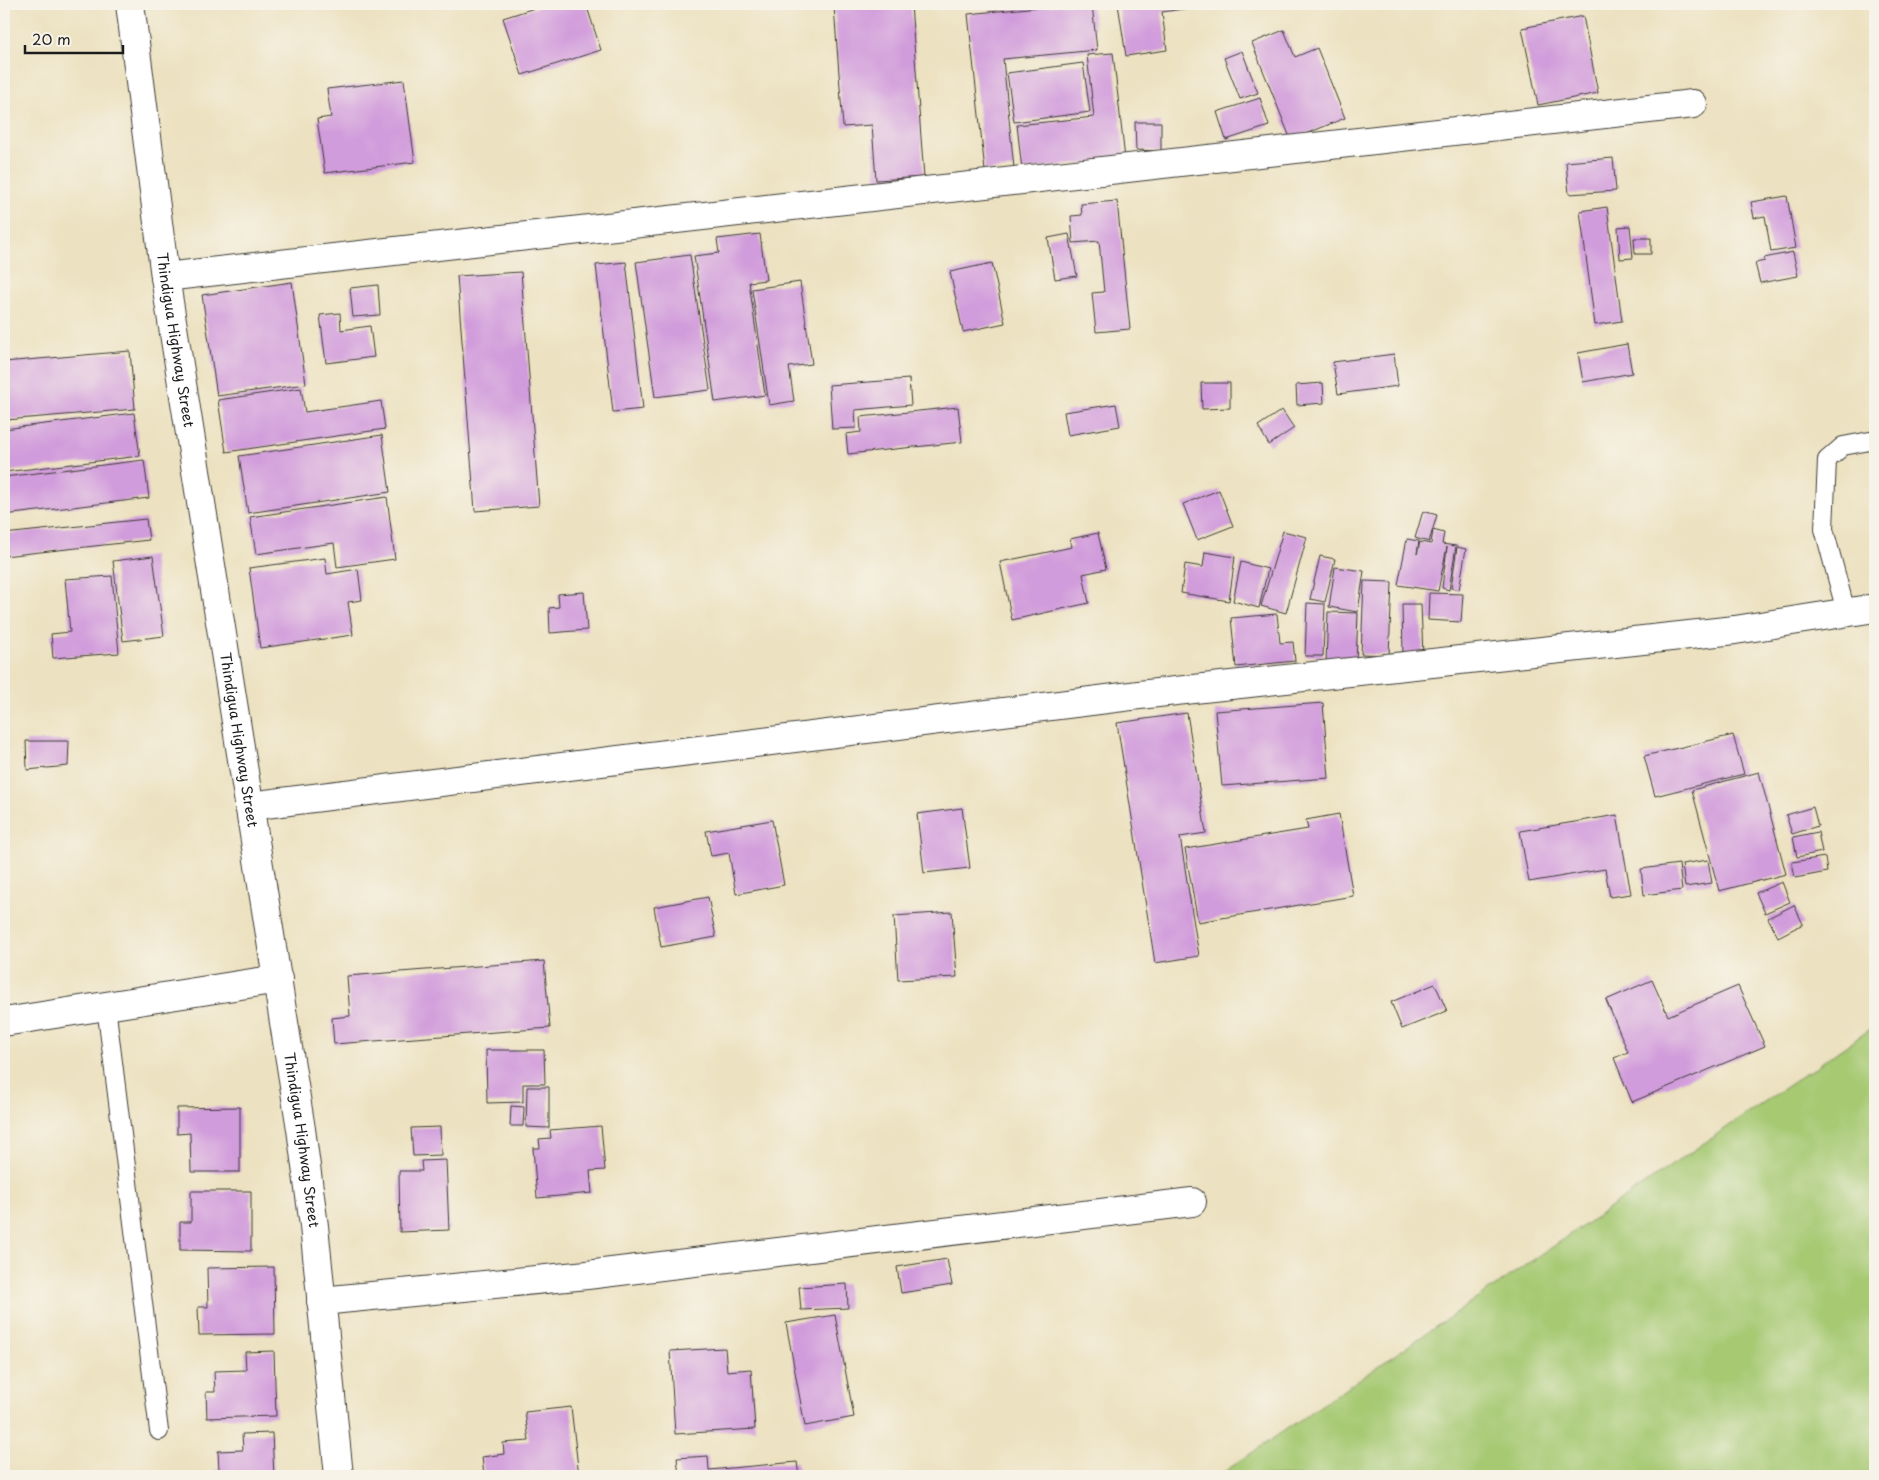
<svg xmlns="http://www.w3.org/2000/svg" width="1879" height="1480" viewBox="0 0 1879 1480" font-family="'Playpen Sans',sans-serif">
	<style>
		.green { fill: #a6c972; stroke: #617247 }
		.building { fill: #d19cdb }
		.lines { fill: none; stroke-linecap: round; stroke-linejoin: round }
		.lane-casing { stroke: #3b3a35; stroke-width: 20 }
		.street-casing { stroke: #3b3a35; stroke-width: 30 }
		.lane { stroke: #fff; stroke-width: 18 }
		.street { stroke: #fff; stroke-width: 28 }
		.labels { text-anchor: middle; stroke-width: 4; stroke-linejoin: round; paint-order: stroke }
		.street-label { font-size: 14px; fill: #1c1c1c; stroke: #f7f3e8 }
	</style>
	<rect width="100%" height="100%" fill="#f7f3e8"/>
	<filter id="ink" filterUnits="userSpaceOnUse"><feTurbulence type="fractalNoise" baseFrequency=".02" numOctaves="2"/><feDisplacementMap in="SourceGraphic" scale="10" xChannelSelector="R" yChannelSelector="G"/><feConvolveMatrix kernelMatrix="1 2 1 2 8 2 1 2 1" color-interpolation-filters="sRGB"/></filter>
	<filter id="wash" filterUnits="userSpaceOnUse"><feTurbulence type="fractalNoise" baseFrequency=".0096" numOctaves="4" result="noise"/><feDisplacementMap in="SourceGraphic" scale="20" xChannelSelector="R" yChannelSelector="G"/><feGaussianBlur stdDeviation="1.12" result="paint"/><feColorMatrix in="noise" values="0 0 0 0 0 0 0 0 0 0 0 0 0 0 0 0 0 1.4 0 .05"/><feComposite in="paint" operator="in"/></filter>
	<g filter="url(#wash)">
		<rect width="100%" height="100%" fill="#ece1c0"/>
		<!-- green -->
		<path class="green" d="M1875 1026V1476H1218Z"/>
		<g id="blocks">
			<!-- building -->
			<path class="building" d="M547 4H586L601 50 522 75 503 18Z
				M876 4H911L924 177 876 180 872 125 843 127 834 7Z
				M1068 4H1092L1097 50 1003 59 1014 168 985 171 968 14Z
				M1118 4H1189L1190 8 1162 12 1167 50 1126 56Z
				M1583 16 1598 93 1538 105 1522 28Z
				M1284 30 1295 57 1317 48 1345 118 1291 140 1252 43Z
				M1242 51 1258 93 1240 99 1224 58Z
				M1113 53 1125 159 1022 170 1017 125 1094 117 1087 55Z
				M1083 63 1090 112 1014 122 1007 73Z
				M404 80 415 162 325 173 317 119 331 117 327 89Z
				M1260 98 1269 126 1226 140 1217 112Z
				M1135 122H1161V151L1136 150Z
				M1613 158 1616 191 1569 194 1566 162Z
				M1787 196 1796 248 1771 252 1765 216 1754 218 1751 202Z
				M1117 201 1130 329 1096 332 1092 293 1104 292 1099 241 1073 243 1071 216 1082 215 1081 204Z
				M1607 207 1622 321 1595 325 1580 211Z
				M1630 226 1633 258 1620 259 1618 227Z
				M760 234 766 280 749 282 765 395 715 402 694 256 719 253 717 239Z
				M1069 234 1077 276 1055 279 1048 238Z
				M1634 238H1651V254H1635Z
				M1793 252 1798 276 1760 283 1755 263 1765 261 1764 258Z
				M690 255 710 390 655 397 636 262Z
				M626 262 643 409 613 412 596 265Z
				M992 263 1005 323 963 332 950 272Z
				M521 272 539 506 475 511 457 276Z
				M292 282 306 384 217 396 202 295Z
				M800 282 812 364 789 367 794 401 769 405 752 289Z
				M378 285 380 315 353 317 350 288Z
				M340 313 341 330 370 326 374 357 326 363 320 315Z
				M1627 344 1632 373 1583 382 1578 353Z
				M130 351 135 409 6 420 4 362Z
				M1394 354 1398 386 1338 394 1333 362Z
				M909 379 911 405 855 410 856 428 832 429 829 385Z
				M1201 383H1230V408L1202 409Z
				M1323 383 1324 403 1297 405 1296 385Z
				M301 388 305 412 381 401 385 429 226 452 218 400Z
				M1116 404 1120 426 1068 435 1064 412Z
				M958 407 962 442 848 454 846 434 861 432 860 417Z
				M1282 410 1294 428 1269 445 1258 426Z
				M134 413 140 456 4 472V429Z
				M382 435 390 492 248 513 239 456Z
				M144 460 149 498 4 515V477Z
				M1219 490 1233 526 1197 540 1183 504Z
				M387 497 395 559 337 567 334 543 256 554 250 517Z
				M1423 511 1437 515 1429 542 1415 538Z
				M146 519 149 540 4 556V534Z
				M1433 530 1444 533 1442 544 1456 546 1449 590 1442 588 1447 547 1438 591 1398 585 1407 539 1419 541 1417 554 1420 542 1431 544Z
				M1283 531 1307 537 1286 613 1261 606Z
				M1098 533 1106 569 1083 574 1089 603 1012 620 1000 562 1072 547 1070 539Z
				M1457 547 1466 549 1459 590 1451 588Z
				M1205 552 1235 557 1229 601 1181 593 1185 564 1203 567Z
				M153 556 164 636 123 641 113 561Z
				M1320 556 1335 559 1325 602 1310 599Z
				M325 558 327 574 358 569 362 600 348 602 353 635 260 648 249 568Z
				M1241 562 1268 569 1259 608 1233 601Z
				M1335 567 1364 571 1358 612 1329 607Z
				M112 576 119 653 53 658 51 634 70 632 65 579Z
				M1364 581 1392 582 1389 655 1361 654Z
				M584 592 587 630 550 633 549 608 559 607 558 594Z
				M1429 593 1463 594 1461 622 1428 620Z
				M1307 603 1325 604 1323 656H1305Z
				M1402 604H1421L1423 656H1403Z
				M1328 612 1358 613 1356 663 1326 662Z
				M1277 614 1280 643 1293 642 1295 661 1236 667 1231 618Z
				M1323 703 1329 778 1222 786 1215 711Z
				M1187 713 1206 833 1180 837 1199 956 1155 963 1117 723Z
				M1733 735 1744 774 1655 796 1644 756Z
				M26 741H69L68 766 27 770Z
				M1759 772 1786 874 1719 891 1692 790Z
				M1813 807 1818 826 1792 834 1786 815Z
				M962 808 970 868 924 873 917 814Z
				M1339 814 1353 896 1198 922 1185 849 1308 829 1306 820Z
				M1617 815 1631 894 1610 897 1605 869 1529 882 1520 831Z
				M772 820 784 885 736 894 729 853 711 856 706 831Z
				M1818 832 1822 852 1797 857 1793 837Z
				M1825 857 1827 872 1795 878 1792 862Z
				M1708 860 1712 883 1685 887 1682 864Z
				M1679 864 1682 890 1644 895 1641 869Z
				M1782 882 1790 902 1765 913 1756 893Z
				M708 897 716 937 661 947 654 907Z
				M1794 905 1803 924 1778 937 1768 918Z
				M952 912 957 977 898 980 894 916Z
				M544 961 550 1028 334 1044 332 1018 350 1016 347 976Z
				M1652 980 1668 1016 1738 986 1765 1046 1632 1102 1614 1058 1628 1052 1606 1000Z
				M1435 984 1447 1011 1402 1029 1391 1002Z
				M486 1050H544L545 1084H523V1102L487 1103Z
				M527 1087H549V1128L526 1127Z
				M511 1106 524 1107 523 1126H510Z
				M240 1107V1172H191L190 1133 177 1134V1108Z
				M601 1126 605 1170 590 1171 592 1193 537 1198 533 1148H540L539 1139 551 1138 550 1130Z
				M440 1127 441 1155 413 1156 411 1128Z
				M446 1160 449 1230 400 1232 399 1171H422L421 1161Z
				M191 1191H251V1251L180 1250V1222H191Z
				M947 1259 952 1285 901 1293 897 1267Z
				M274 1267 275 1334 199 1335 198 1307H208L207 1268Z
				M847 1284 848 1308 801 1310 799 1287Z
				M835 1315 854 1417 805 1426 786 1323Z
				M725 1348 727 1371 751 1369 755 1429 675 1434 670 1351Z
				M274 1351 276 1416 207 1418 206 1392H215L214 1371 246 1370 245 1352Z
				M571 1407 579 1476H484L482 1457 504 1454 503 1443 529 1441 525 1412Z
				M272 1433 274 1476H213L212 1471 219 1470 218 1451 243 1450 242 1434Z
				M708 1456 709 1470 797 1462 799 1476H679L677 1458Z"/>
		</g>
	</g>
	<g filter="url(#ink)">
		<use href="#blocks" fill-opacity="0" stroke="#3b3a35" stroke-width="1"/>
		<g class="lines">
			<defs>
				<path id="lane" d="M1846 612 1824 529 1827 460 1843 446 1875 440
					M106 1006 159 1431"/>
				<g id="street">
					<path id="s1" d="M130 4 165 277 301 1129 314 1226 339 1476"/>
					<path d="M165 277 1693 104"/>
					<path d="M249 806 1139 695 1735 630 1875 608"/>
					<path d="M4 1022 278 979"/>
					<path d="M321 1301 587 1275 1192 1202"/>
				</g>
			</defs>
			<!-- lane casing -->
			<use href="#lane" class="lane-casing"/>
			<!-- street casing -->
			<use href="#street" class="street-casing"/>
			<!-- lane -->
			<use href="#lane" class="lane"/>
			<!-- street -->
			<use href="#street" class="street"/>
		</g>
	</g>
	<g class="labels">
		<!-- street labels -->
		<g class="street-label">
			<text dy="5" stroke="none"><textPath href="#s1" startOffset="339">Thindigua Highway Street</textPath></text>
			<text dy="5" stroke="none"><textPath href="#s1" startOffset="744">Thindigua Highway Street</textPath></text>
			<text dy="5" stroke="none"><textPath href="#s1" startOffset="1149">Thindigua Highway Street</textPath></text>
		</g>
	</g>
	<!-- margin -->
	<rect width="1879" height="1480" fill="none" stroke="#f7f3e8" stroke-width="20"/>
	<!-- scale -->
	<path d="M25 45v8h98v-8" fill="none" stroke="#1c1c1c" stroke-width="2.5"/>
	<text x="32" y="45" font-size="15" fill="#1c1c1c" stroke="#f7f3e8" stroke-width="4" paint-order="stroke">20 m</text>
</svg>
